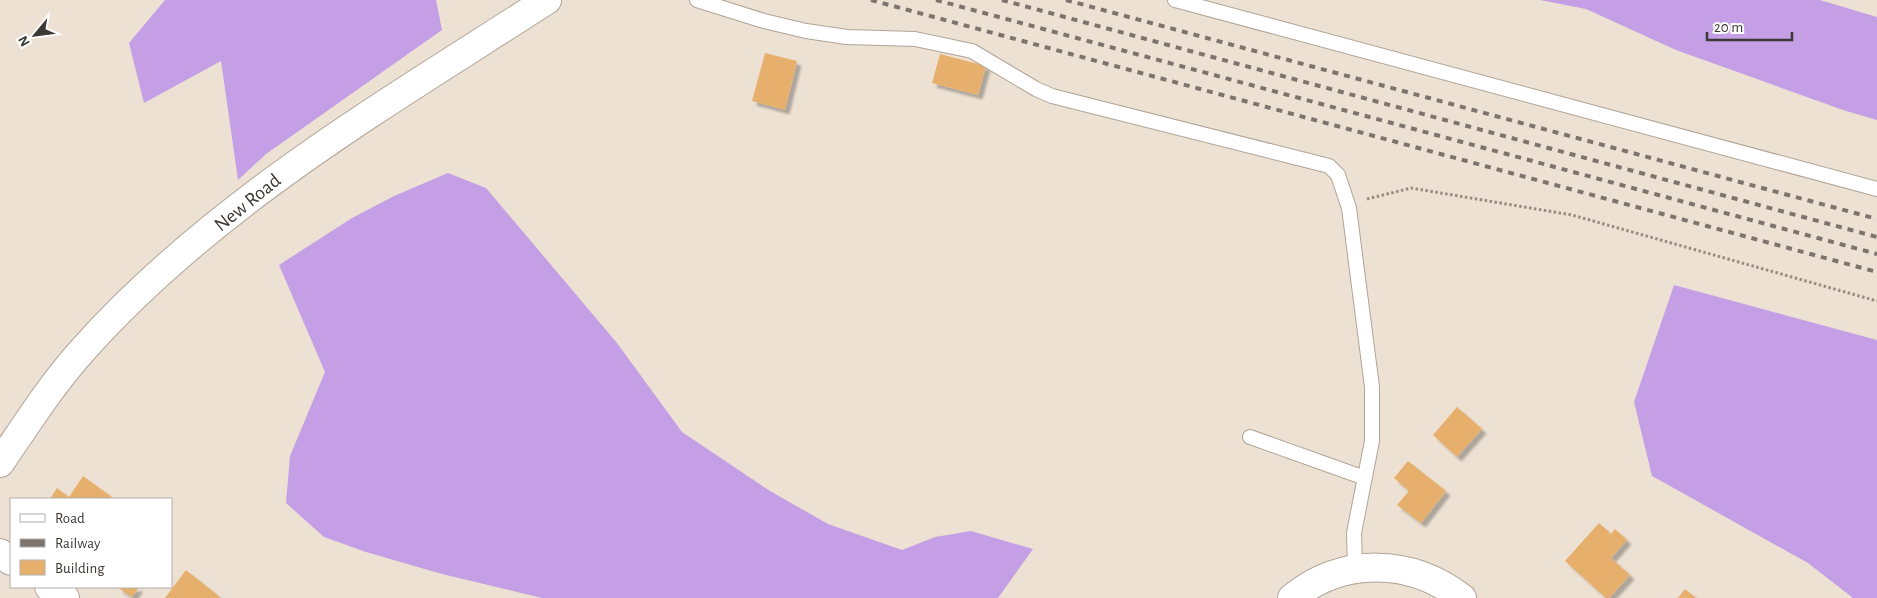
<svg xmlns="http://www.w3.org/2000/svg" width="1877" height="598" viewBox="0 0 1877 598" font-family="'Alegreya Sans',sans-serif">
	<style>
		.forest { fill: #c49fe6 }
		.building { fill: #e7af6c; filter: url(#shadow) }
		.lines { fill: none; stroke-linecap: round; stroke-linejoin: round }
		.lane-casing { stroke: #b0a497; stroke-width: 16 }
		.secondary-casing { stroke: #b0a497; stroke-width: 30 }
		.path { stroke: #958c83; stroke-width: 3; stroke-dasharray: 2.5 2.5; stroke-linecap: butt }
		.lane { stroke: #fff; stroke-width: 14 }
		.secondary { stroke: #fff; stroke-width: 28 }
		.rail { stroke: #7d756d; stroke-width: 4; stroke-dasharray: 6 6; stroke-linecap: butt }
		.labels { text-anchor: middle; stroke-width: 4; stroke-linejoin: round; paint-order: stroke }
		.street-label { font-size: 20px; fill: #3d3833; stroke: #fff }
	</style>
	<defs>
		<filter id="shadow"><feDropShadow dx="4.5" dy="4.5" stdDeviation="1" flood-color="#0004"/></filter>
	</defs>
	<rect width="100%" height="100%" fill="#ede1d3"/>
	<!-- forest -->
	<path class="forest" d="M165 0H436L442 30 266 154 238 180 221 61 144 103 129 43Z
		M1540 0H1820L1877 17V120L1843 110 1676 50 1586 9Z
		M448 173 486 188 617 343 682 432 770 491 828 524 902 550 935 537 971 531 1033 549 998 598H542L442 574 366 552 324 537 286 503 290 456 325 372 279 265 352 218 394 196Z
		M1674 285 1877 340V598H1853L1808 563 1652 476 1634 402Z"/>
	<!-- building -->
	<path class="building" d="M765 53 797 61 785 110 752 101Z
		M940 54 986 66 978 95 932 83Z
		M1457 407 1482 429 1457 457 1433 435Z
		M1408 461 1446 491 1421 523 1397 505 1409 491 1394 478Z
		M83 476 112 497 110 499H50L57 488 69 497Z
		M1599 523 1611 534 1615 529 1627 540 1611 558 1630 575 1609 598H1606L1565 561Z
		M186 570 220 597 219 598H165Z
		M117 587H139L132 597Z
		M1685 589 1696 598H1678Z"/>
	<g class="lines">
		<defs>
			<path id="lane" d="M697 0 764 21 806 31 847 37 915 39 972 51 1036 89 1052 96 1329 166 1338 175 1349 208 1372 387V441L1354 533 1355 569
				M1175 0 1877 189
				M1250 437 1365 478"/>
			<path id="secondary" d="M0 463C26 425 50 387 80 353 211 205 383 106 547 0
				M0 553 11 561
				M49 587 65 598
				M1292 598C1343 557 1410 558 1462 598"/>
		</defs>
		<!-- lane casing -->
		<use href="#lane" class="lane-casing"/>
		<!-- secondary casing -->
		<use href="#secondary" class="secondary-casing"/>
		<!-- path -->
		<path class="path" d="M1367 199 1411 188 1572 215 1877 301"/>
		<!-- lane -->
		<use href="#lane" class="lane"/>
		<!-- secondary -->
		<use href="#secondary" class="secondary"/>
		<!-- rail -->
		<path class="rail" d="M871 0 1877 272
			M936 0 1877 254
			M1002 0 1877 237
			M1066 0 1877 219"/>
	</g>
	<g class="labels">
		<!-- street labels -->
		<g class="street-label">
			<text transform="translate(247 202) rotate(-39)" y="7">New Road</text>
		</g>
	</g>
	<!-- legend -->
	<rect x="10" y="498" width="162" height="90" fill="#ffffff" stroke="#b1afad"/>
	<rect x="20" y="514" width="25" height="8" fill="#ffffff" stroke="#b1afad"/>
	<text x="55" y="523" font-size="15" fill="#3d3833">Road</text>
	<rect x="20" y="539" width="25" height="8" fill="#7d756d" stroke="#b1afad"/>
	<text x="55" y="548" font-size="15" fill="#3d3833">Railway</text>
	<rect x="20" y="560" width="25" height="15" fill="#e7af6c" stroke="#b1afad"/>
	<text x="55" y="573" font-size="15" fill="#3d3833">Building</text>
	<!-- north arrow -->
	<g transform="translate(35 35) rotate(241)" stroke="#ffffff" stroke-width="4" paint-order="stroke">
	<path d="M0-4L9 19L0 12L-9 19Z" fill="#3d3833"/>
	<text y="-8" font-size="14" font-weight="bold" text-anchor="middle" fill="#3d3833">N</text>
	</g>
	<!-- scale -->
	<path d="M1707 32v8h85v-8" fill="none" stroke="#3d3833" stroke-width="2.5"/>
	<text x="1714" y="32" font-size="15" fill="#3d3833" stroke="#ffffff" stroke-width="4" paint-order="stroke">20 m</text>
</svg>
